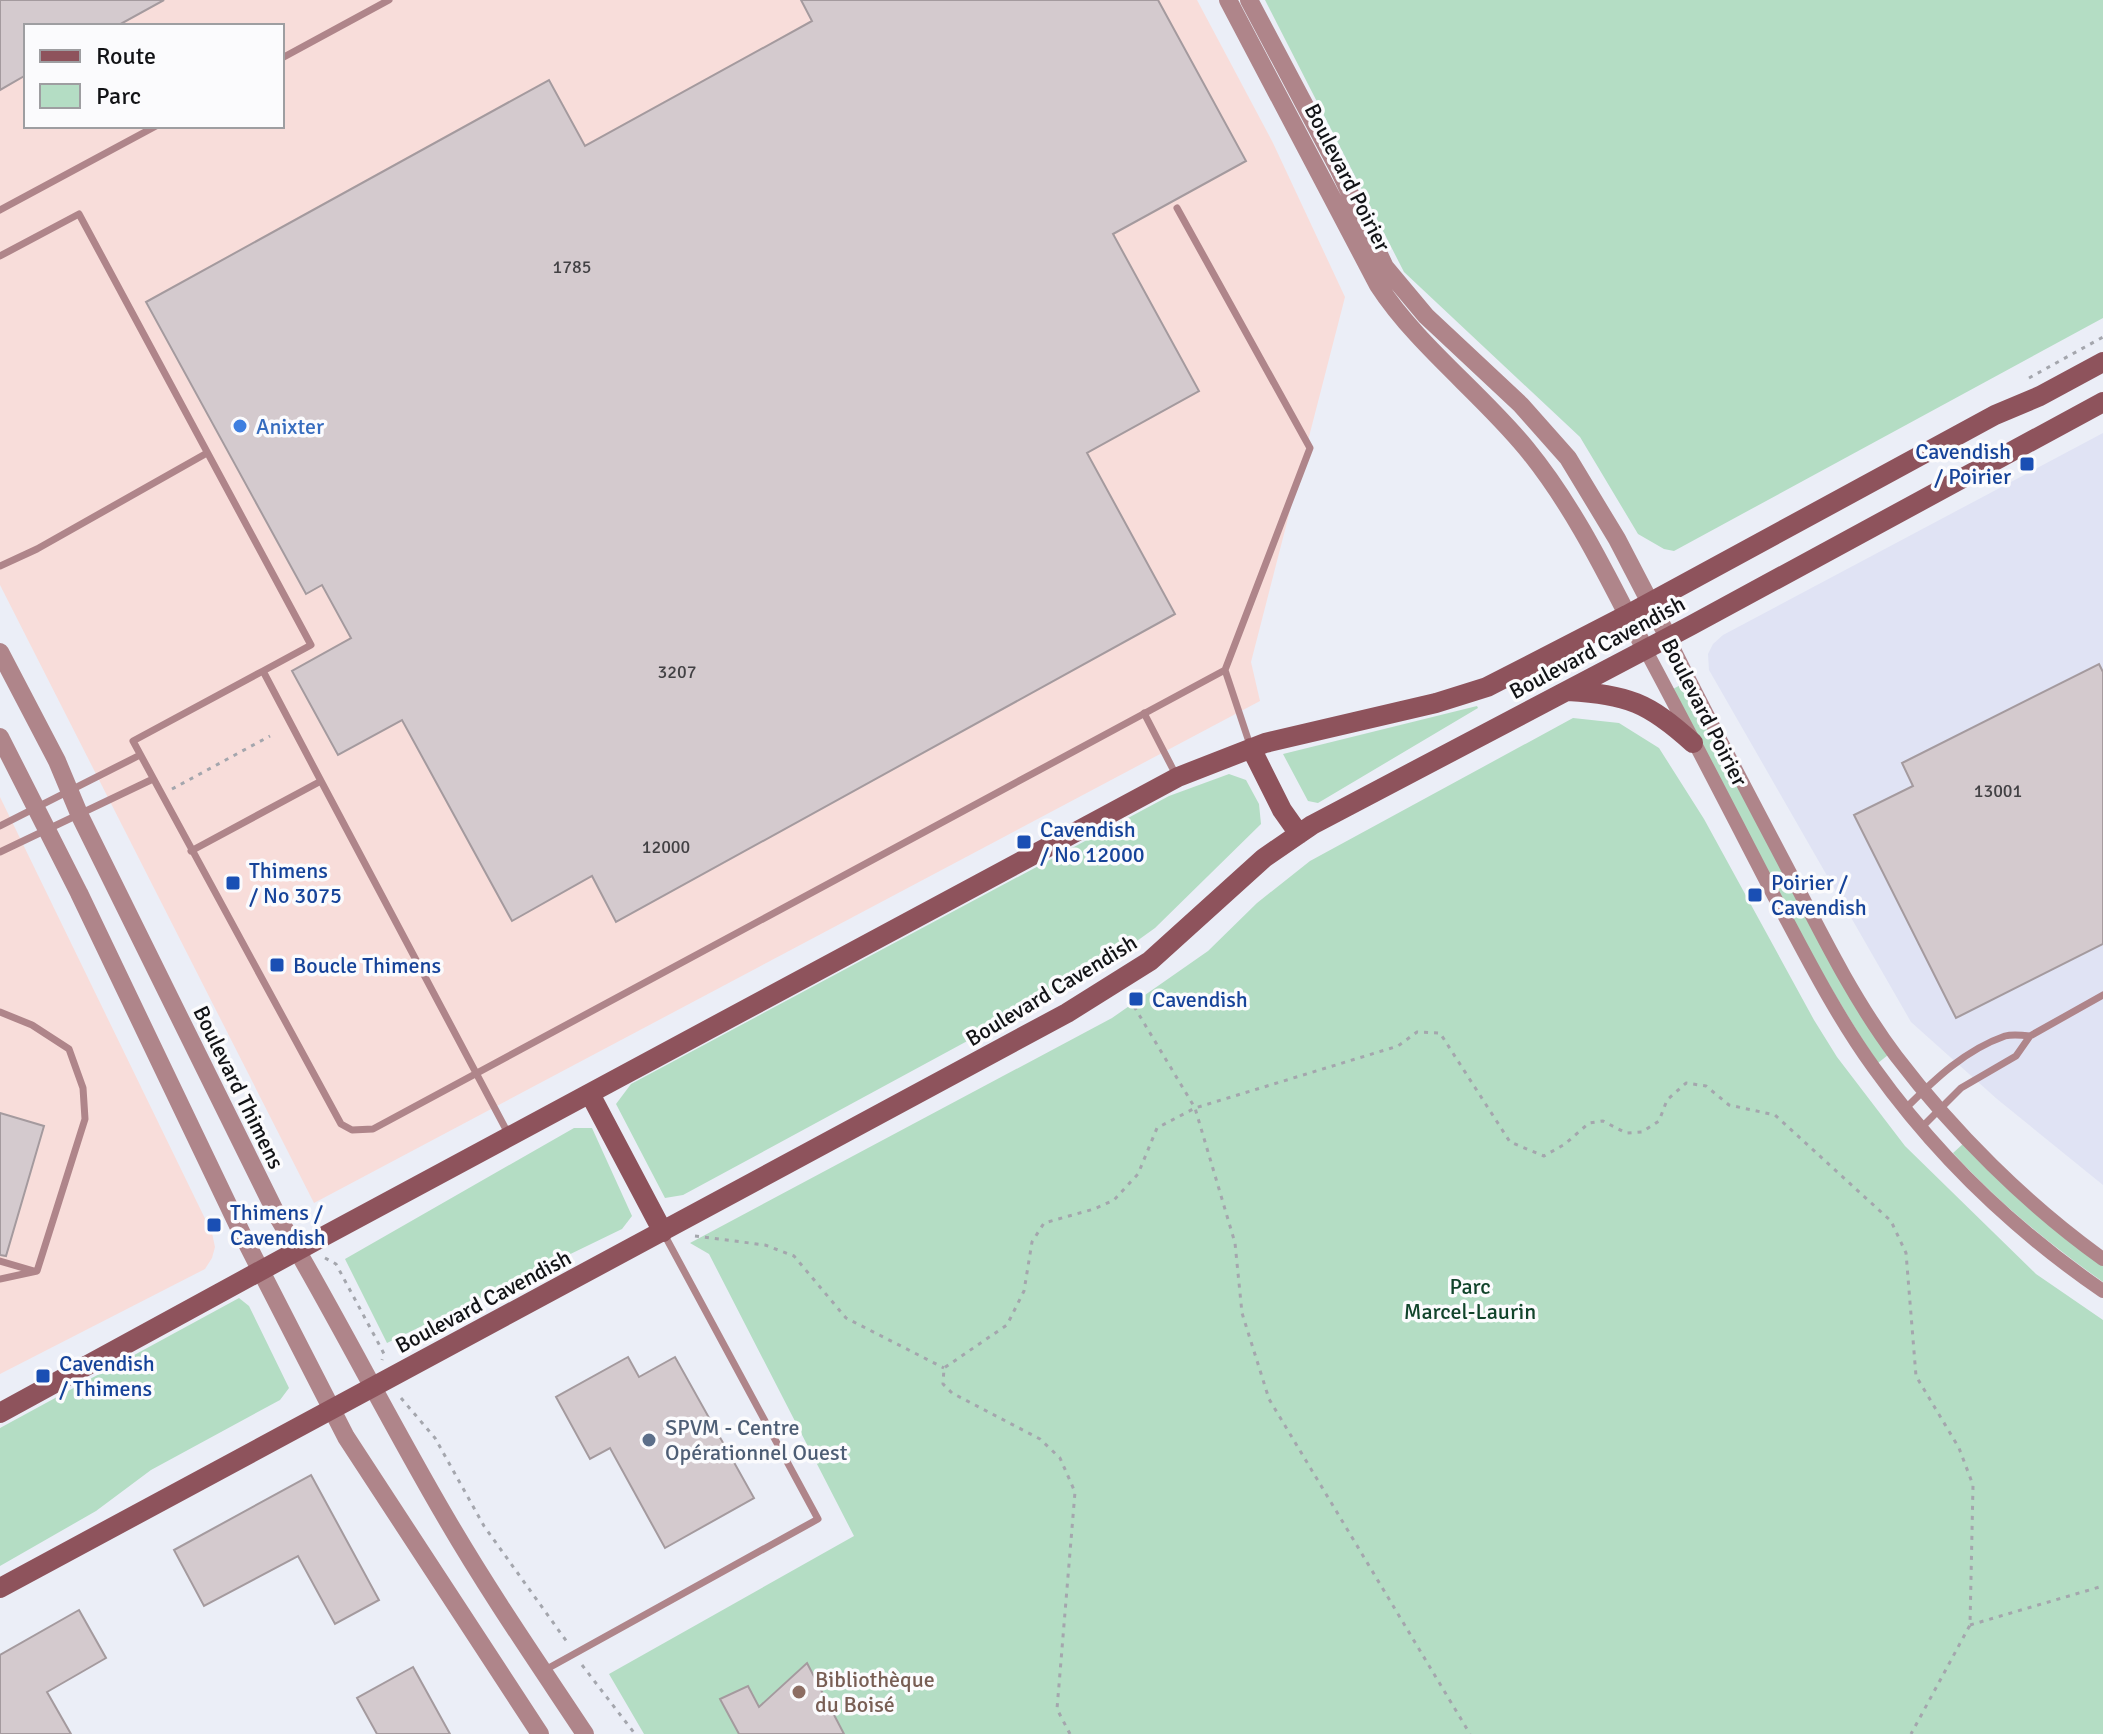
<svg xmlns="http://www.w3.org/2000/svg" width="2103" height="1734" viewBox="0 0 2103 1734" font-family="Signika,sans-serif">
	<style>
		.commercial { fill: #f8ddda; fill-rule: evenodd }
		.built { fill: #e0e3f4 }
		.green { fill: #b4ddc4 }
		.building { fill: #d4cace; stroke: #a49a9e; stroke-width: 2 }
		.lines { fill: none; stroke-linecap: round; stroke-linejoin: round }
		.path { stroke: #a4a6ad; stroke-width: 3; stroke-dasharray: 4 6; stroke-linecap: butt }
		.service { stroke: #af858a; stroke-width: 7 }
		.minor { stroke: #af858a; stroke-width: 14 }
		.tertiary { stroke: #af858a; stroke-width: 18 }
		.secondary { stroke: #8e535c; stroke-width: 20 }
		.shop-dot { fill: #3f7fe0; stroke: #fbfbfd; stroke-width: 3 }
		.transit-dot { fill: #1a4fb4; stroke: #fbfbfd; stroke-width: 3 }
		.service-dot { fill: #5c6f8a; stroke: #fbfbfd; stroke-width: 3 }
		.education-dot { fill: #8d6e63; stroke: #fbfbfd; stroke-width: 3 }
		.labels { text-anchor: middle; stroke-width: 7; stroke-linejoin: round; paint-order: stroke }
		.number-label { font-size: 18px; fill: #424144 }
		.street-label { font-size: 22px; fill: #121316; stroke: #fbfbfd }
		.shop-label { font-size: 22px; fill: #366cbe; stroke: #fbfbfd; text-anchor: start }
		.transit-label { font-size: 22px; fill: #164399; stroke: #fbfbfd; text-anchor: start }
		.park-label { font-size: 22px; fill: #11442b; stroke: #fbfbfd }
		.service-label { font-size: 22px; fill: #4e5e75; stroke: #fbfbfd; text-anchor: start }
		.education-label { font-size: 22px; fill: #785e54; stroke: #fbfbfd; text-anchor: start }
	</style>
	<rect width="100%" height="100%" fill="#ebeef7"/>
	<!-- commercial -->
	<path class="commercial" d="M0 0H1197L1273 143 1345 297 1251 662 1260 701 314 1203 0 585ZM26 26H282V126H26Z
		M0 797 212 1233 215 1247 212 1258 205 1269 0 1374Z"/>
	<!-- built -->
	<path class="built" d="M2103 433V1185L1997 1099 1911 1022 1709 670 1708 654 1713 644 1723 635Z"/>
	<!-- green -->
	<path class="green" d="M1265 0H2103V318L1674 551 1664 549 1638 534 1580 437 1404 272Z
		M1684 683 1888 1055 1878 1063C1799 945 1739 814 1673 689Z
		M1477 706 1478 708 1318 803 1308 801 1283 754Z
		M1573 718 1619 723 1659 748 1704 819 1814 1020 1837 1057 1905 1146 2036 1274 2103 1320V1734H644L609 1674 854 1536 709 1254 690 1243 1112 1018 1208 951 1257 903 1310 861Z
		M1229 774 1246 780 1259 804 1261 824 1155 928 1091 974 683 1195 665 1198 616 1104 631 1084 1169 796Z
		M574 1128H592L632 1216 622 1229 387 1343 345 1259Z
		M1964 1143 2063 1237 2103 1266V1282C2049 1244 1998 1202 1953 1153Z
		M239 1298 249 1306 289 1388 280 1400 151 1470 96 1511 0 1566V1428Z"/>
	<!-- building -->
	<path class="building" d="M0 0H164L117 26H26V75L0 90Z
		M801 0H1158L1246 161 1113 234 1199 391 1087 453 1175 614 616 922 592 876 512 921 402 720 338 755 292 671 351 638 322 585 306 594 146 302 549 80 585 146 812 21Z
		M2099 664 2103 672V944L1956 1018 1854 815 1913 786 1902 763Z
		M0 1113 44 1126 6 1256 0 1255Z
		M628 1357 639 1377 675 1357 754 1498 665 1548 610 1448 590 1459 556 1397Z
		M311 1475 379 1600 335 1624 298 1556 204 1606 174 1550Z
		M79 1610 106 1658 47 1692 71 1734H0V1655Z
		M807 1663 844 1734H739L720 1699 748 1686 759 1707Z
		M413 1667 450 1734H377L357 1698Z"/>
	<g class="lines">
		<!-- path -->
		<path class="path" d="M2029 378 2103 337
			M172 789 270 736
			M1129 998 1195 1108 1235 1243 1242 1313 1269 1399 1470 1734
			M695 1236 765 1245 794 1256 846 1318 944 1368
			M325 1258 336 1264 381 1348 384 1354 382 1360
			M401 1398 435 1438 484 1526 567 1642
			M1970 1625 2103 1586
			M582 1665 635 1734
			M1070 1734 1057 1709 1075 1492 1060 1458 1040 1439 952 1393 943 1384 944 1368 1007 1325 1024 1291 1032 1242 1044 1223 1094 1209 1114 1200 1138 1174 1157 1128 1195 1108 1398 1046 1417 1032 1440 1033 1510 1142 1544 1156 1565 1144 1589 1123 1603 1121 1626 1133 1642 1132 1659 1121 1667 1100 1686 1083 1706 1086 1729 1105 1775 1115 1891 1221 1906 1253 1916 1376 1959 1448 1973 1485 1970 1625 1911 1734"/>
		<!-- service -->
		<path class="service" d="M282 58 389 0
			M0 210 156 126
			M0 256 79 214 311 645 263 671
			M0 566 37 549 207 453
			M1225 670 1251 748
			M1144 713 1176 775
			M321 781 509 1135
			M0 826 140 755
			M191 851 321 781 263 671 133 741 341 1124 352 1130 373 1129 1225 670 1310 448 1177 208
			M0 852 153 779
			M0 1012 32 1025 69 1049 83 1088 85 1119 37 1271 0 1279
			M2030 1036 2103 995
			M1906 1108C1935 1079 1965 1050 2005 1036 2012 1034 2022 1035 2030 1036L2016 1056 1961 1088 1921 1128
			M0 1261 34 1271
			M545 1670 818 1519 664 1234"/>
		<!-- minor -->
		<path class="minor" d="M1668 637C1707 716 1749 795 1790 873 1822 935 1854 1000 1896 1056 1953 1131 2026 1204 2103 1259
			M1645 649C1689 731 1731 813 1774 896 1805 954 1835 1014 1874 1068 1937 1156 2014 1230 2103 1291"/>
		<!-- tertiary -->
		<path class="tertiary" d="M1228 0 1378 285C1417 345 1480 392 1526 448 1576 509 1609 580 1645 649
			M1249 0 1338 168 1385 267 1426 316 1521 405 1568 458 1617 539 1668 637
			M0 652 57 761 80 816 279 1219C337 1317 388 1419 446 1518 489 1592 538 1663 585 1734
			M0 737 79 893 243 1236 346 1437 540 1734"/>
		<!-- secondary -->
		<path class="secondary" d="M1568 691C1628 695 1648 702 1693 743
			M1251 748 1282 810 1299 834
			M590 1094 663 1232
			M0 1413 315 1241 1178 777 1265 743 1436 703 1487 687 1627 615 1995 415 2040 396 2103 362
			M0 1588 1067 1013 1150 961 1264 858 1312 825 1690 626 2103 402"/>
	</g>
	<!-- markers -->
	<circle class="shop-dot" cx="240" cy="426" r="8"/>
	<g class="transit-dot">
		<rect x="2019" y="456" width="16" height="16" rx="4"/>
		<rect x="1016" y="834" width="16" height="16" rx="4"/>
		<rect x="225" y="875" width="16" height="16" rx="4"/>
		<rect x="1747" y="887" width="16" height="16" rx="4"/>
		<rect x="269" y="957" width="16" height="16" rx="4"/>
		<rect x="1128" y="991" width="16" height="16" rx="4"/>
		<rect x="206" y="1217" width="16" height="16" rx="4"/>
		<rect x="35" y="1368" width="16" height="16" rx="4"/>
	</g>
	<circle class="service-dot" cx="649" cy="1440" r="8"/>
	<circle class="education-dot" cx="799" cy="1692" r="8"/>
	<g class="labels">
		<!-- number labels -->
		<g class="number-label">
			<text x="572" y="273">1785</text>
			<text x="677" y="678">3207</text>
			<text x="1998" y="797">13001</text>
			<text x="666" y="853">12000</text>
		</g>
		<!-- street labels -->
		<g class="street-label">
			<text transform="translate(1348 177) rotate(63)" y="8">Boulevard Poirier</text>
			<text transform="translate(1597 647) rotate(-28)" y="8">Boulevard Cavendish</text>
			<text transform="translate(1705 712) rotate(63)" y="8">Boulevard Poirier</text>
			<text transform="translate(1051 990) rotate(-31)" y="8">Boulevard Cavendish</text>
			<text transform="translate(239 1087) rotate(64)" y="8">Boulevard Thimens</text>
			<text transform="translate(483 1301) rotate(-28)" y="8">Boulevard Cavendish</text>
		</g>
		<!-- shop labels -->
		<g class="shop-label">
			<text x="256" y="434">Anixter</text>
		</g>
		<!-- transit labels -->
		<g class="transit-label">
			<text x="2011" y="459" text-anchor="end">Cavendish<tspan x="2011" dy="25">/ Poirier</tspan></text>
			<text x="1040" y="837">Cavendish<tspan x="1040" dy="25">/ No 12000</tspan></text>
			<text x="249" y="878">Thimens<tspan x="249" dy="25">/ No 3075</tspan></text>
			<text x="1771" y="890">Poirier /<tspan x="1771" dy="25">Cavendish</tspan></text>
			<text x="293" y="973">Boucle Thimens</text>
			<text x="1152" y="1007">Cavendish</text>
			<text x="230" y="1220">Thimens /<tspan x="230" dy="25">Cavendish</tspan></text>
			<text x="59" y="1371">Cavendish<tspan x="59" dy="25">/ Thimens</tspan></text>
		</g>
		<!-- park labels -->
		<g class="park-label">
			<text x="1470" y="1294">Parc<tspan x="1470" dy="25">Marcel-Laurin</tspan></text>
		</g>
		<!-- service labels -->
		<g class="service-label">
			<text x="665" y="1435">SPVM - Centre<tspan x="665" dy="25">Opérationnel Ouest</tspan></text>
		</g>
		<!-- education labels -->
		<g class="education-label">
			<text x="815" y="1687">Bibliothèque<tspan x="815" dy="25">du Boisé</tspan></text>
		</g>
	</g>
	<!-- legend -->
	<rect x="24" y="24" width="260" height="104" fill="#fbfbfd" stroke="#9e9ea1" stroke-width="2"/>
	<rect x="40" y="50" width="40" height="12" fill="#8e535c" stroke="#9e9ea1" stroke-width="2"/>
	<text x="96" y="64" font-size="24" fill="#121316">Route</text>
	<rect x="40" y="84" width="40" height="24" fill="#b4ddc4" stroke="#9e9ea1" stroke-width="2"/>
	<text x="96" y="104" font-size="24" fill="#121316">Parc</text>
</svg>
